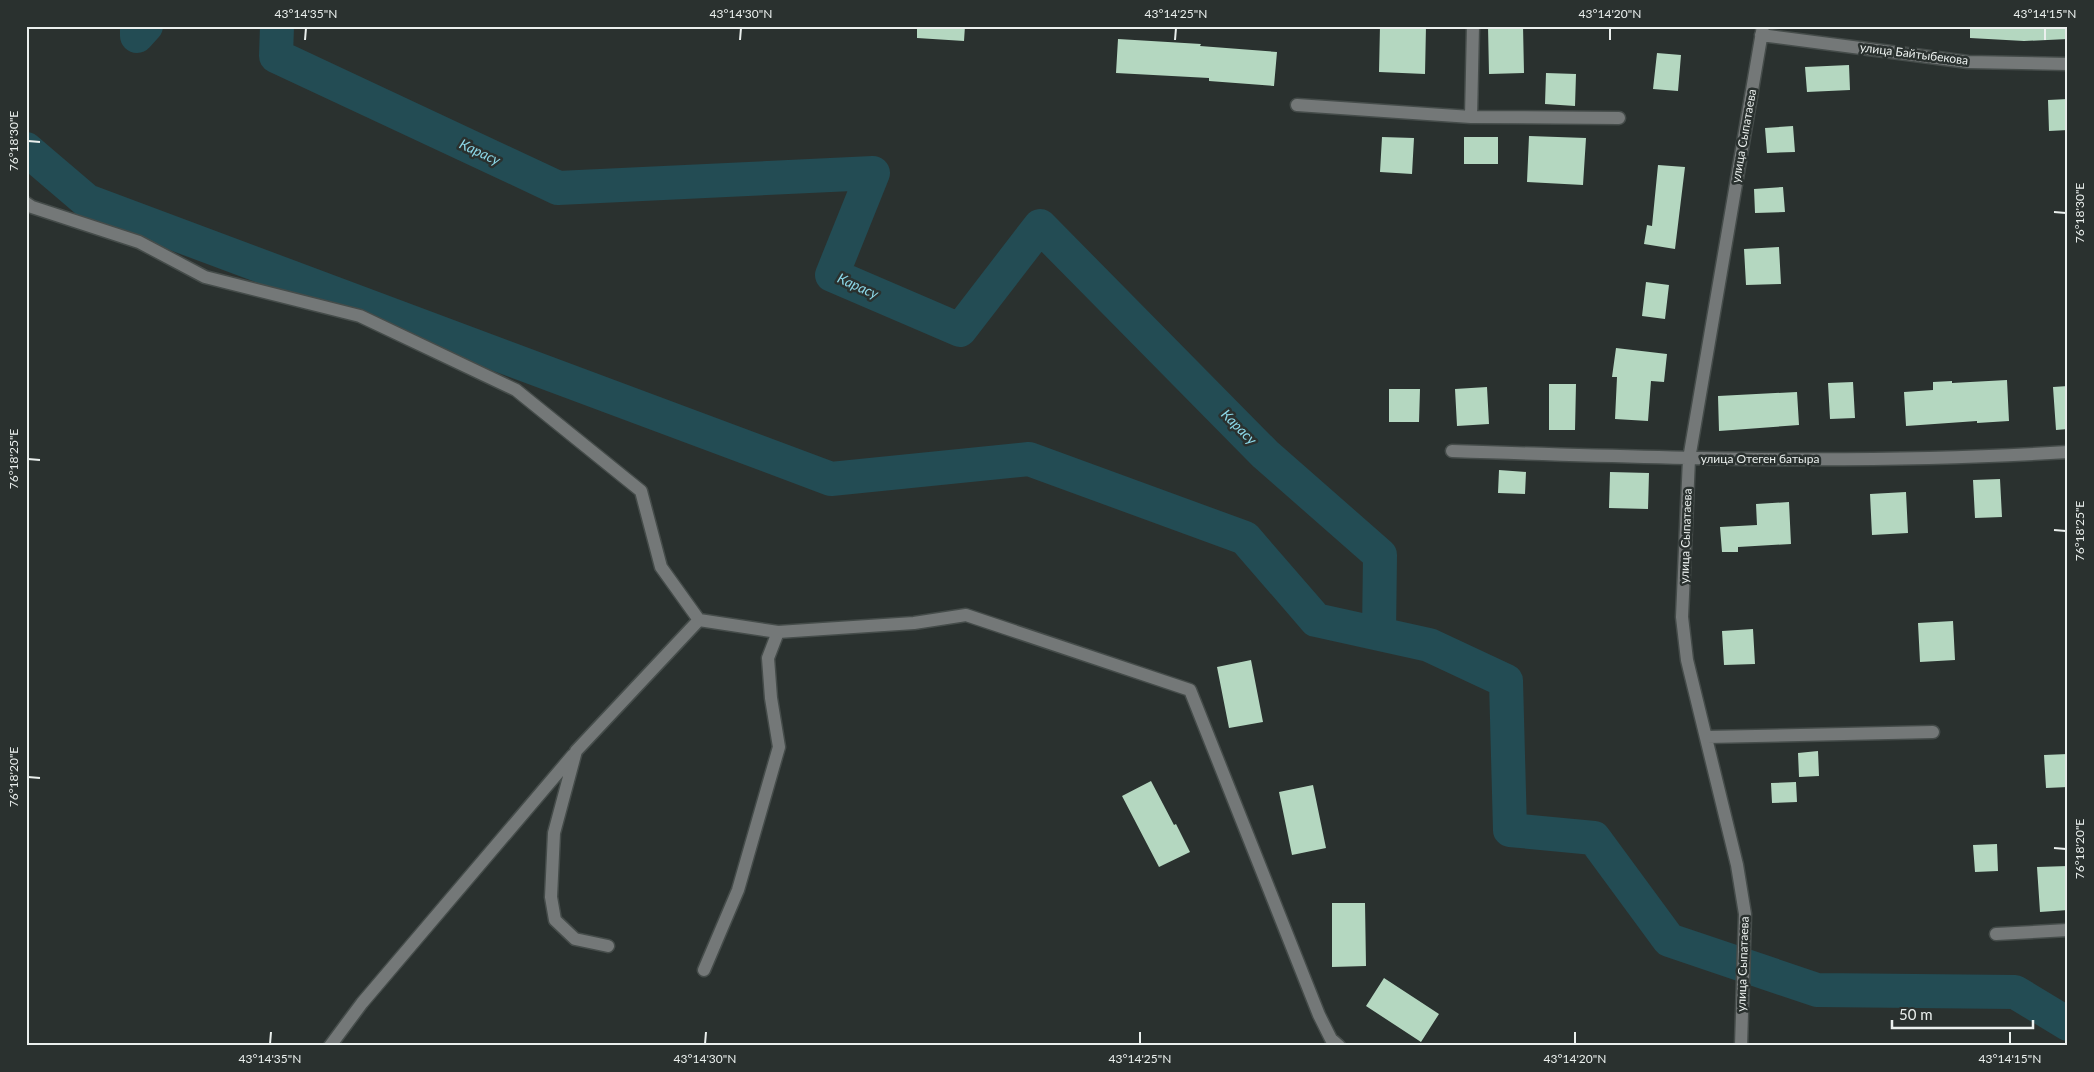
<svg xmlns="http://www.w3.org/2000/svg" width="2094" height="1072" viewBox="0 0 2094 1072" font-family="Lato,sans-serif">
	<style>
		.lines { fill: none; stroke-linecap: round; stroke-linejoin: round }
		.river { stroke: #234c54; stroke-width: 34 }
		.building { fill: #b4d7c0 }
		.minor-casing { stroke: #454c4a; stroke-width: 15 }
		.minor { stroke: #747878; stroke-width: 12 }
		.ticks { fill: none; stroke: #eaefed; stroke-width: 2 }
		.labels { text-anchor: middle; stroke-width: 5; stroke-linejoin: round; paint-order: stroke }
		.street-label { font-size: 12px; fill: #eaefed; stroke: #2a312f }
		.water-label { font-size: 14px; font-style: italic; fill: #8cd7e7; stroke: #2a312f }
		.neatline { fill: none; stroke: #eaefed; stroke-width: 2 }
		.ticks-label { font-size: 12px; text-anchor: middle; fill: #eaefed }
	</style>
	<rect width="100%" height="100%" fill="#2a312f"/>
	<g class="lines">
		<!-- river -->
		<path class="river" d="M137 26V36L146 26
			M277 26 276 56 558 188 873 173 832 275 960 330 1040 226 1265 454 1380 555 1379 634
			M26 149 87 201 831 479 1029 459 1245 538 1316 620 1429 645 1506 681 1510 830 1594 838 1669 940 1817 990 2015 992 2068 1024"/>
	</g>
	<!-- building -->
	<path class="building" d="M917 26H965L964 41 917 38Z
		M1380 26H1426L1425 74 1379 72Z
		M1488 26H1523L1524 73 1489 74Z
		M1970 26H2068V39L2024 41 1970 38Z
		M1118 39 1201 44 1200 46 1277 52 1274 86 1209 81V78L1116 73Z
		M1657 53 1681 55 1678 91 1653 89Z
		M1849 65 1850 90 1807 92 1805 67Z
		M1546 73 1576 74 1575 106 1545 104Z
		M2068 99V130L2049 131 2048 100Z
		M1793 126 1795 152 1767 153 1765 128Z
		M1529 136 1586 138 1583 185 1527 182Z
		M1382 137 1414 138 1412 174 1380 172Z
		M1464 137H1498V164H1464Z
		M1658 165 1685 167 1675 249 1644 244 1647 225 1652 226Z
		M1783 187 1785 212 1755 213 1754 189Z
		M1779 247 1781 284 1746 285 1744 249Z
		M1646 282 1669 285 1665 319 1642 316Z
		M1616 348 1667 354 1664 382 1651 381 1648 421 1615 419 1617 377H1612Z
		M2007 380 2009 421 1977 423V421L1906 426 1904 392 1933 390V382L1952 381V383Z
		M1853 382 1855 418 1830 419 1828 383Z
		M1549 384H1576L1575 430H1549Z
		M2068 386V429L2056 430 2053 387Z
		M1487 387 1489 424 1457 426 1455 389Z
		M1389 389H1420L1419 422H1389Z
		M1797 392 1799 425 1719 431 1718 396Z
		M1499 470 1526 472 1525 494 1498 493Z
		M1610 472 1649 473 1648 509 1609 508Z
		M2000 479 2002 517 1975 518 1973 480Z
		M1906 492 1908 533 1872 535 1870 494Z
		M1789 502 1791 544 1738 547V552H1722L1720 527 1757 525 1756 504Z
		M1953 621 1955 660 1920 662 1918 623Z
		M1753 629 1755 664 1724 665 1722 631Z
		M1251 660 1263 722 1229 728 1217 667Z
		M1818 751 1819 776 1799 777 1798 753Z
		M2068 754V787L2046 788 2044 755Z
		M1151 781 1174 825 1176 824 1190 852 1159 867 1122 796Z
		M1796 782 1797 802 1772 803 1771 783Z
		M1313 785 1326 848 1292 855 1279 792Z
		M1997 844 1998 871 1975 872 1973 845Z
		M2068 866V910L2040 912 2037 867Z
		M1332 903H1365L1366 966 1332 967Z
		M1384 978 1439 1014 1421 1042 1366 1006Z"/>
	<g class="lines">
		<defs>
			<path id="minor" d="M1761 35 1968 62 2068 64
				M1297 105 1471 117 1619 118
				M1471 117 1473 26
				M26 203 32 207 139 242 205 277 360 316 516 390 641 491 661 567 699 620 778 632 914 623 966 615 1190 690 1319 1015 1331 1039 1339 1046
				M1452 451C1657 458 1863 465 2068 452
				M1707 737 1933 732
				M1996 934 2068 930
				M608 946 575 939 555 920 551 897 554 833 576 751 699 620
				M704 970 738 890 779 747 771 698 768 658 778 632
				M330 1046 362 1003 573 755
				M1741 1046 1745 914 1737 865 1687 660 1682 617 1689 459 1763 26"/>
		</defs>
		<!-- minor casing -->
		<use href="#minor" class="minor-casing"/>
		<!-- minor -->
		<use href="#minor" class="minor"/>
	</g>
	<!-- ticks -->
	<path class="ticks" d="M305 40 306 28M740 40 741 28M1175 40 1176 28M1610 40V28M2045 40V28M28 141 40 142M2054 212 2066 213M28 459 40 460M2054 530 2066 531M28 777 40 778M2054 848 2066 849M270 1044 271 1032M705 1044 706 1032M1140 1044V1032M1575 1044V1032M2010 1044V1032"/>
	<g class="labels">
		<!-- street labels -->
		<g class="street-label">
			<text transform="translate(1914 54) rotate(7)" y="4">улица Байтыбекова</text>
			<text transform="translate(1744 136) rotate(-80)" y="4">улица Сыпатаева</text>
			<text x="1760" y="463">улица Отеген батыра</text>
			<text transform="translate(1686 536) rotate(-88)" y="4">улица Сыпатаева</text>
			<text transform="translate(1743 964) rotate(-88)" y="4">улица Сыпатаева</text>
		</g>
		<!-- water labels -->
		<g class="water-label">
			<text transform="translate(480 152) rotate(25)" y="5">Карасу</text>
			<text transform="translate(858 286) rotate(24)" y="5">Карасу</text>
			<text transform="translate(1239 427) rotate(45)" y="5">Карасу</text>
		</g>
	</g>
	<!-- border -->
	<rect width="2094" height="1072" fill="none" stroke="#2a312f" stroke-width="55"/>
	<!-- scale -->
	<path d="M1892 1020v8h141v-8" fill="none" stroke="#eaefed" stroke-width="2.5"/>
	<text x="1899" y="1020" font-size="15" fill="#eaefed" stroke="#2a312f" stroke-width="4" paint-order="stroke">50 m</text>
	<rect x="28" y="28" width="2038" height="1016" class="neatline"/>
	<g class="ticks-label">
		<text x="306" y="18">43°14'35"N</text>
		<text x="741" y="18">43°14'30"N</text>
		<text x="1176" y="18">43°14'25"N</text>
		<text x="1610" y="18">43°14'20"N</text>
		<text x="2045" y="18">43°14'15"N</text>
		<text transform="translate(14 141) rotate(-90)" y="4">76°18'30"E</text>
		<text transform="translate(2080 213) rotate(-90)" y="4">76°18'30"E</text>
		<text transform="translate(14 459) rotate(-90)" y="4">76°18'25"E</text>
		<text transform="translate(2080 531) rotate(-90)" y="4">76°18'25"E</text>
		<text transform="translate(14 777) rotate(-90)" y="4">76°18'20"E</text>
		<text transform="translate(2080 849) rotate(-90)" y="4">76°18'20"E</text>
		<text x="270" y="1063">43°14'35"N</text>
		<text x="705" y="1063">43°14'30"N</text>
		<text x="1140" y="1063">43°14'25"N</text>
		<text x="1575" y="1063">43°14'20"N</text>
		<text x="2010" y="1063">43°14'15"N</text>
	</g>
</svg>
